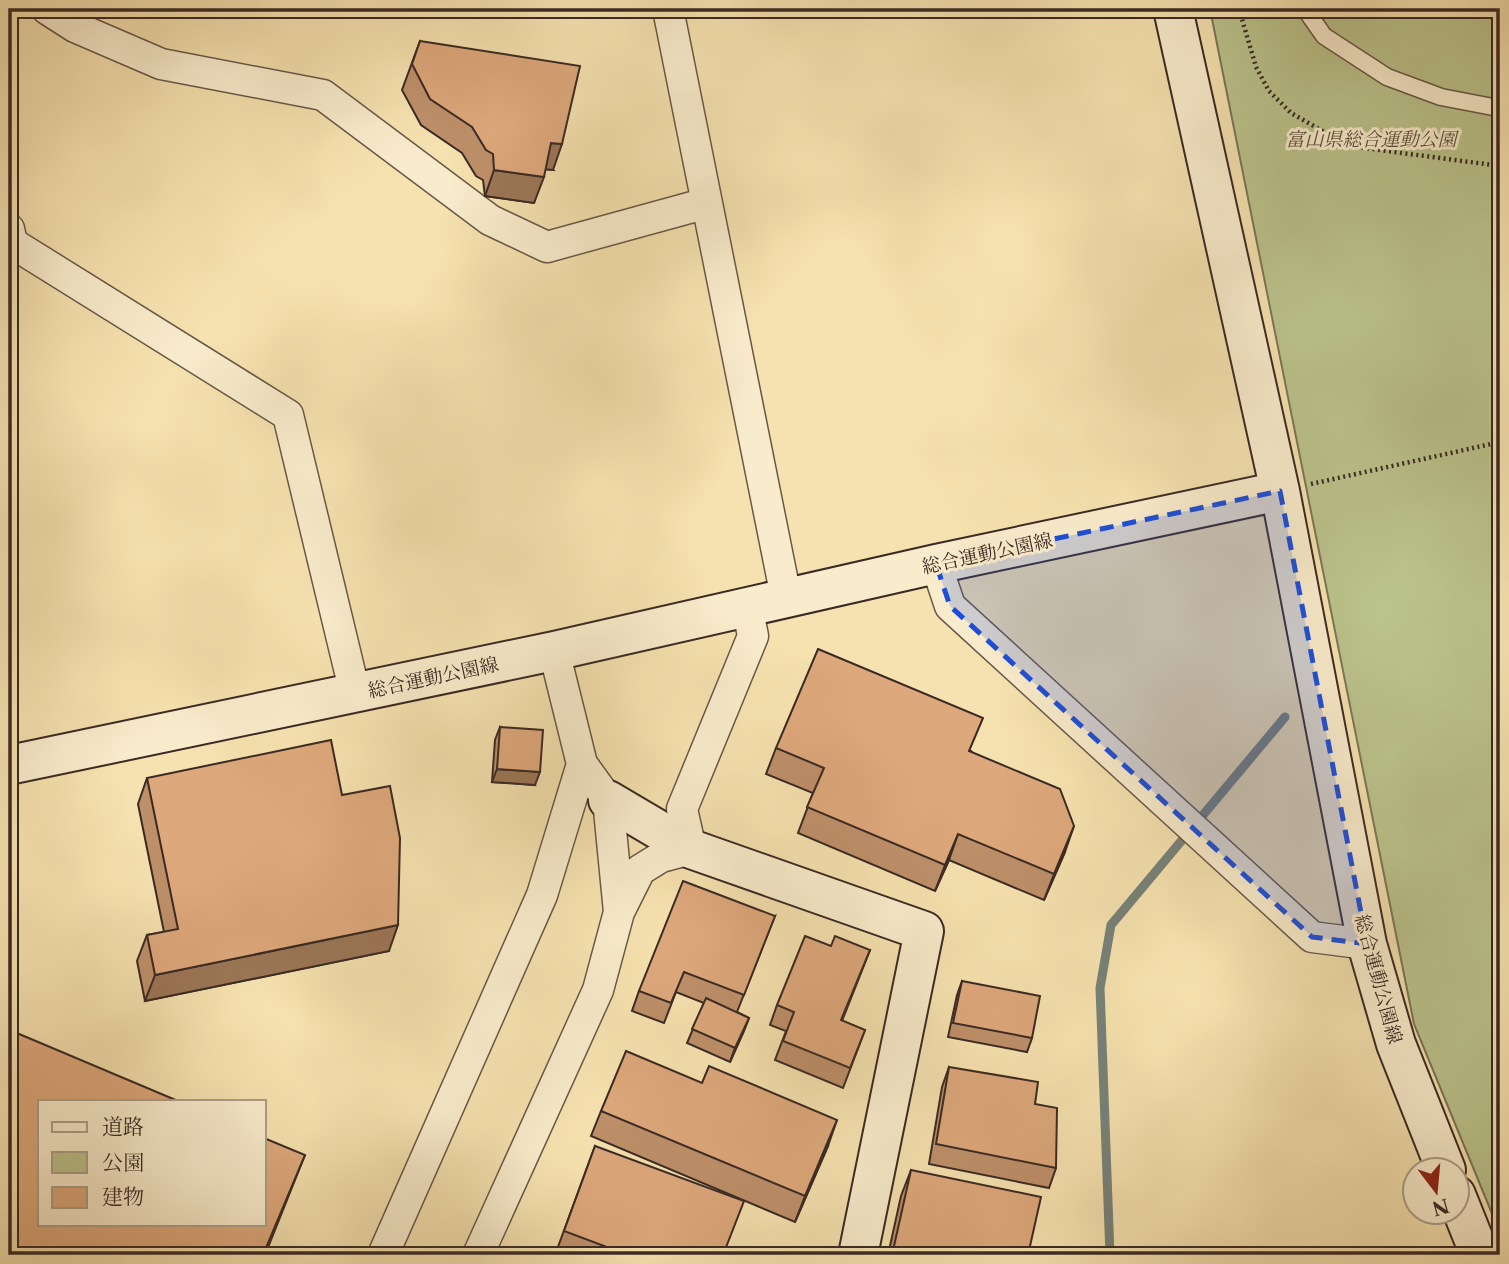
<svg xmlns="http://www.w3.org/2000/svg" width="1509" height="1264" viewBox="0 0 1509 1264" font-family="'Libre Caslon Text','Noto Serif JP',serif">
	<style>
		.park { fill: #bbc38c; stroke: #7a7658; stroke-width: 2 }
		.lines { fill: none; stroke-linecap: round; stroke-linejoin: round }
		.stream { stroke: #77827a; stroke-width: 9 }
		.lane-casing { stroke: #695847; stroke-width: 19 }
		.street-casing { stroke: #695847; stroke-width: 33 }
		.secondary-casing { stroke: #3a2a24; stroke-width: 42 }
		.path { stroke: #3a2a24; stroke-width: 4.5; stroke-dasharray: 2 3.5; stroke-linecap: butt }
		.lane { stroke: #f9eccc; stroke-width: 16 }
		.street { stroke: #f9eccc; stroke-width: 30 }
		.secondary { stroke: #f9eccc; stroke-width: 38 }
		.wall { fill: #be906a; stroke: #3a2a24; stroke-width: 2 }
		.shaded-wall { fill: #9b7656; stroke: #3a2a24; stroke-width: 2 }
		.building { fill: #dda87b; stroke: #3a2a24; stroke-width: 2 }
		.marked { fill: #1d4ed8; fill-opacity: 0.2; stroke: #1d4ed8; stroke-width: 5; stroke-dasharray: 14 9; stroke-linejoin: round }
		.labels { text-anchor: middle; stroke-width: 6; stroke-linejoin: round; paint-order: stroke }
		.park-label { font-size: 19px; font-style: italic; fill: #5a503e; stroke: #f9eccc }
		.street-label { font-size: 19px; fill: #3a2a24; stroke: #f9eccc }
	</style>
	<rect width="100%" height="100%" fill="#f6e2b0"/>
	<filter id="stains"><feTurbulence type="fractalNoise" baseFrequency=".00286" numOctaves="4"/><feColorMatrix values="0 0 0 0 .2 0 0 0 0 .09 0 0 0 0 .02 0 0 0 .5 -.17"/></filter>
	<radialGradient id="worn" r=".72"><stop offset=".6" stop-color="#630" stop-opacity="0"/><stop offset="1" stop-color="#630" stop-opacity=".3"/></radialGradient>
	<!-- park -->
	<path class="park" d="M1210 9H1500V1233L1414 1024Z"/>
	<g class="lines">
		<!-- stream -->
		<path class="stream" d="M1110 1255 1100 988 1111 925 1285 717"/>
		<defs>
			<path id="lane" d="M1305 9 1324 36 1387 77 1441 97 1493 107 1500 106"/>
			<path id="street" d="M47 9 75 27 161 64 323 95 490 220 547 247 707 203
				M668 9 786 597
				M9 229 12 243 288 415 355 693
				M936 564 950 606 1312 937 1367 944
				M619 912 640 870 661 857 691 849 682 809 753 636 747 606
				M383 1255 542 895 582 764
				M478 1255 598 990 619 912 608 800 582 764 554 651"/>
			<path id="secondary" d="M1173 9 1280 491 1367 944 1396 1044 1446 1170
				M9 765 554 651 936 564 1280 491
				M608 800 691 849 924 931 858 1255
				M1456 1195 1480 1255"/>
		</defs>
		<!-- lane casing -->
		<use href="#lane" class="lane-casing"/>
		<!-- street casing -->
		<use href="#street" class="street-casing"/>
		<!-- secondary casing -->
		<use href="#secondary" class="secondary-casing"/>
		<!-- path -->
		<path class="path" d="M1239 9 1256 67 1269 91 1291 113 1326 133 1357 147 1500 166
			M1311 484 1500 442"/>
		<!-- lane -->
		<use href="#lane" class="lane"/>
		<!-- street -->
		<use href="#street" class="street"/>
		<!-- secondary -->
		<use href="#secondary" class="secondary"/>
	</g>
	<!-- wall -->
	<path class="wall" d="M420 41 553 170 545 169 534 203 485 196 483 180 476 176 462 153 421 125 402 90Z
		M500 727 535 785 492 782 495 740Z
		M776 748 971 751 1065 852 1044 900 949 860 935 891 798 833 813 793 766 774Z
		M147 778 342 795 389 951 145 1001 137 961 147 935 164 932 138 804Z
		M775 916 737 1012 749 1018 730 1062 687 1043 704 1003 676 992 664 1023 632 1011 639 991Z
		M831 946 870 950 842 1021 865 1030 843 1088 775 1060 786 1031 770 1025 777 1005Z
		M962 981 1032 1038 1027 1052 948 1037 957 995Z
		M949 1067 1056 1168 1049 1188 929 1164 942 1087Z
		M601 1111 828 1146 795 1222 591 1136Z
		M595 1146 724 1255H555Z
		M911 1170 1028 1255H888L901 1196Z"/>
	<!-- shaded-wall -->
	<path class="shaded-wall" d="M551 143 562 144 553 170 542 169Z
		M494 170 544 177 534 203 485 196Z
		M497 769 540 772 535 785 492 782Z
		M1074 826 1065 852 1044 900 1054 874Z
		M958 834 949 860 935 891 945 865Z
		M398 925 389 951 145 1001 155 975Z
		M749 1018 744 1031 730 1062 735 1048Z
		M837 1120 828 1146 795 1222 805 1196Z
		M305 1155 265 1255H263Z"/>
	<!-- building -->
	<path class="building" d="M420 41 580 66 562 144 551 143 544 177 494 170 493 154 486 150 472 127 430 99 412 64Z
		M818 649 983 718 969 751 1060 789 1074 826 1054 874 958 834 945 865 807 807 824 768 776 748Z
		M500 727 543 730 540 772 497 769Z
		M331 740 342 795 390 786 400 838 398 925 155 975 147 935 178 929 147 778Z
		M683 881 775 916 744 995 684 972 671 1003 639 991Z
		M805 936 831 946 835 936 870 950 841 1020 865 1030 850 1068 783 1041 794 1012 777 1005Z
		M962 981 1040 996 1032 1038 953 1023Z
		M706 998 749 1018 735 1048 692 1029Z
		M12 1031 178 1101H40V1224H264V1138L305 1155 263 1255H9V1039Z
		M626 1051 702 1083 709 1066 837 1120 805 1196 601 1111Z
		M949 1067 1038 1082 1035 1104 1057 1108 1056 1168 936 1144Z
		M595 1146 744 1201 723 1255H628L564 1231Z
		M911 1170 1041 1197 1028 1255H892Z"/>
	<!-- marked area -->
	<path class="marked" d="M1280 491 1367 944 1312 937 950 606 936 564Z"/>
	<g class="labels">
		<!-- park labels -->
		<g class="park-label">
			<text x="1371" y="146">富山県総合運動公園</text>
		</g>
		<!-- street labels -->
		<g class="street-label">
			<text transform="translate(987 553) rotate(-12)" y="7">総合運動公園線</text>
			<text transform="translate(433 677) rotate(-12)" y="7">総合運動公園線</text>
			<text transform="translate(1379 979) rotate(75)" y="7">総合運動公園線</text>
		</g>
	</g>
	<!-- margin -->
	<rect width="1509" height="1264" fill="none" stroke="#f6e2b0" stroke-width="35"/>
	<rect x="10" y="10" width="1488" height="1243" fill="none" stroke="#3a2a24" stroke-width="3.5"/>
	<rect x="18" y="18" width="1474" height="1229" fill="none" stroke="#3a2a24" stroke-width="2"/>
	<!-- legend -->
	<rect x="38" y="1100" width="228" height="126" fill="#f9eccc" stroke="#ad9e89" stroke-width="2"/>
	<rect x="52" y="1122" width="35" height="10" fill="#f9eccc" stroke="#ad9e89" stroke-width="2"/>
	<text x="102" y="1134" font-size="21" fill="#3a2a24">道路</text>
	<rect x="52" y="1152" width="35" height="21" fill="#bbc38c" stroke="#ad9e89" stroke-width="2"/>
	<text x="102" y="1170" font-size="21" fill="#3a2a24">公園</text>
	<rect x="52" y="1187" width="35" height="21" fill="#dda87b" stroke="#ad9e89" stroke-width="2"/>
	<text x="102" y="1204" font-size="21" fill="#3a2a24">建物</text>
	<!-- north arrow -->
	<g transform="translate(1436 1191) rotate(164)"><circle r="33" fill="#f9eccc" stroke="#ad9e89" stroke-width="2"/>
	<path d="M0-5L12 26L0 18L-12 26Z" fill="#8f2418"/>
	<text y="-10" font-size="19" font-weight="bold" text-anchor="middle" fill="#3a2a24">N</text>
	</g>
	<rect width="100%" height="100%" filter="url(#stains)"/>
	<rect width="100%" height="100%" fill="url(#worn)"/>
</svg>
